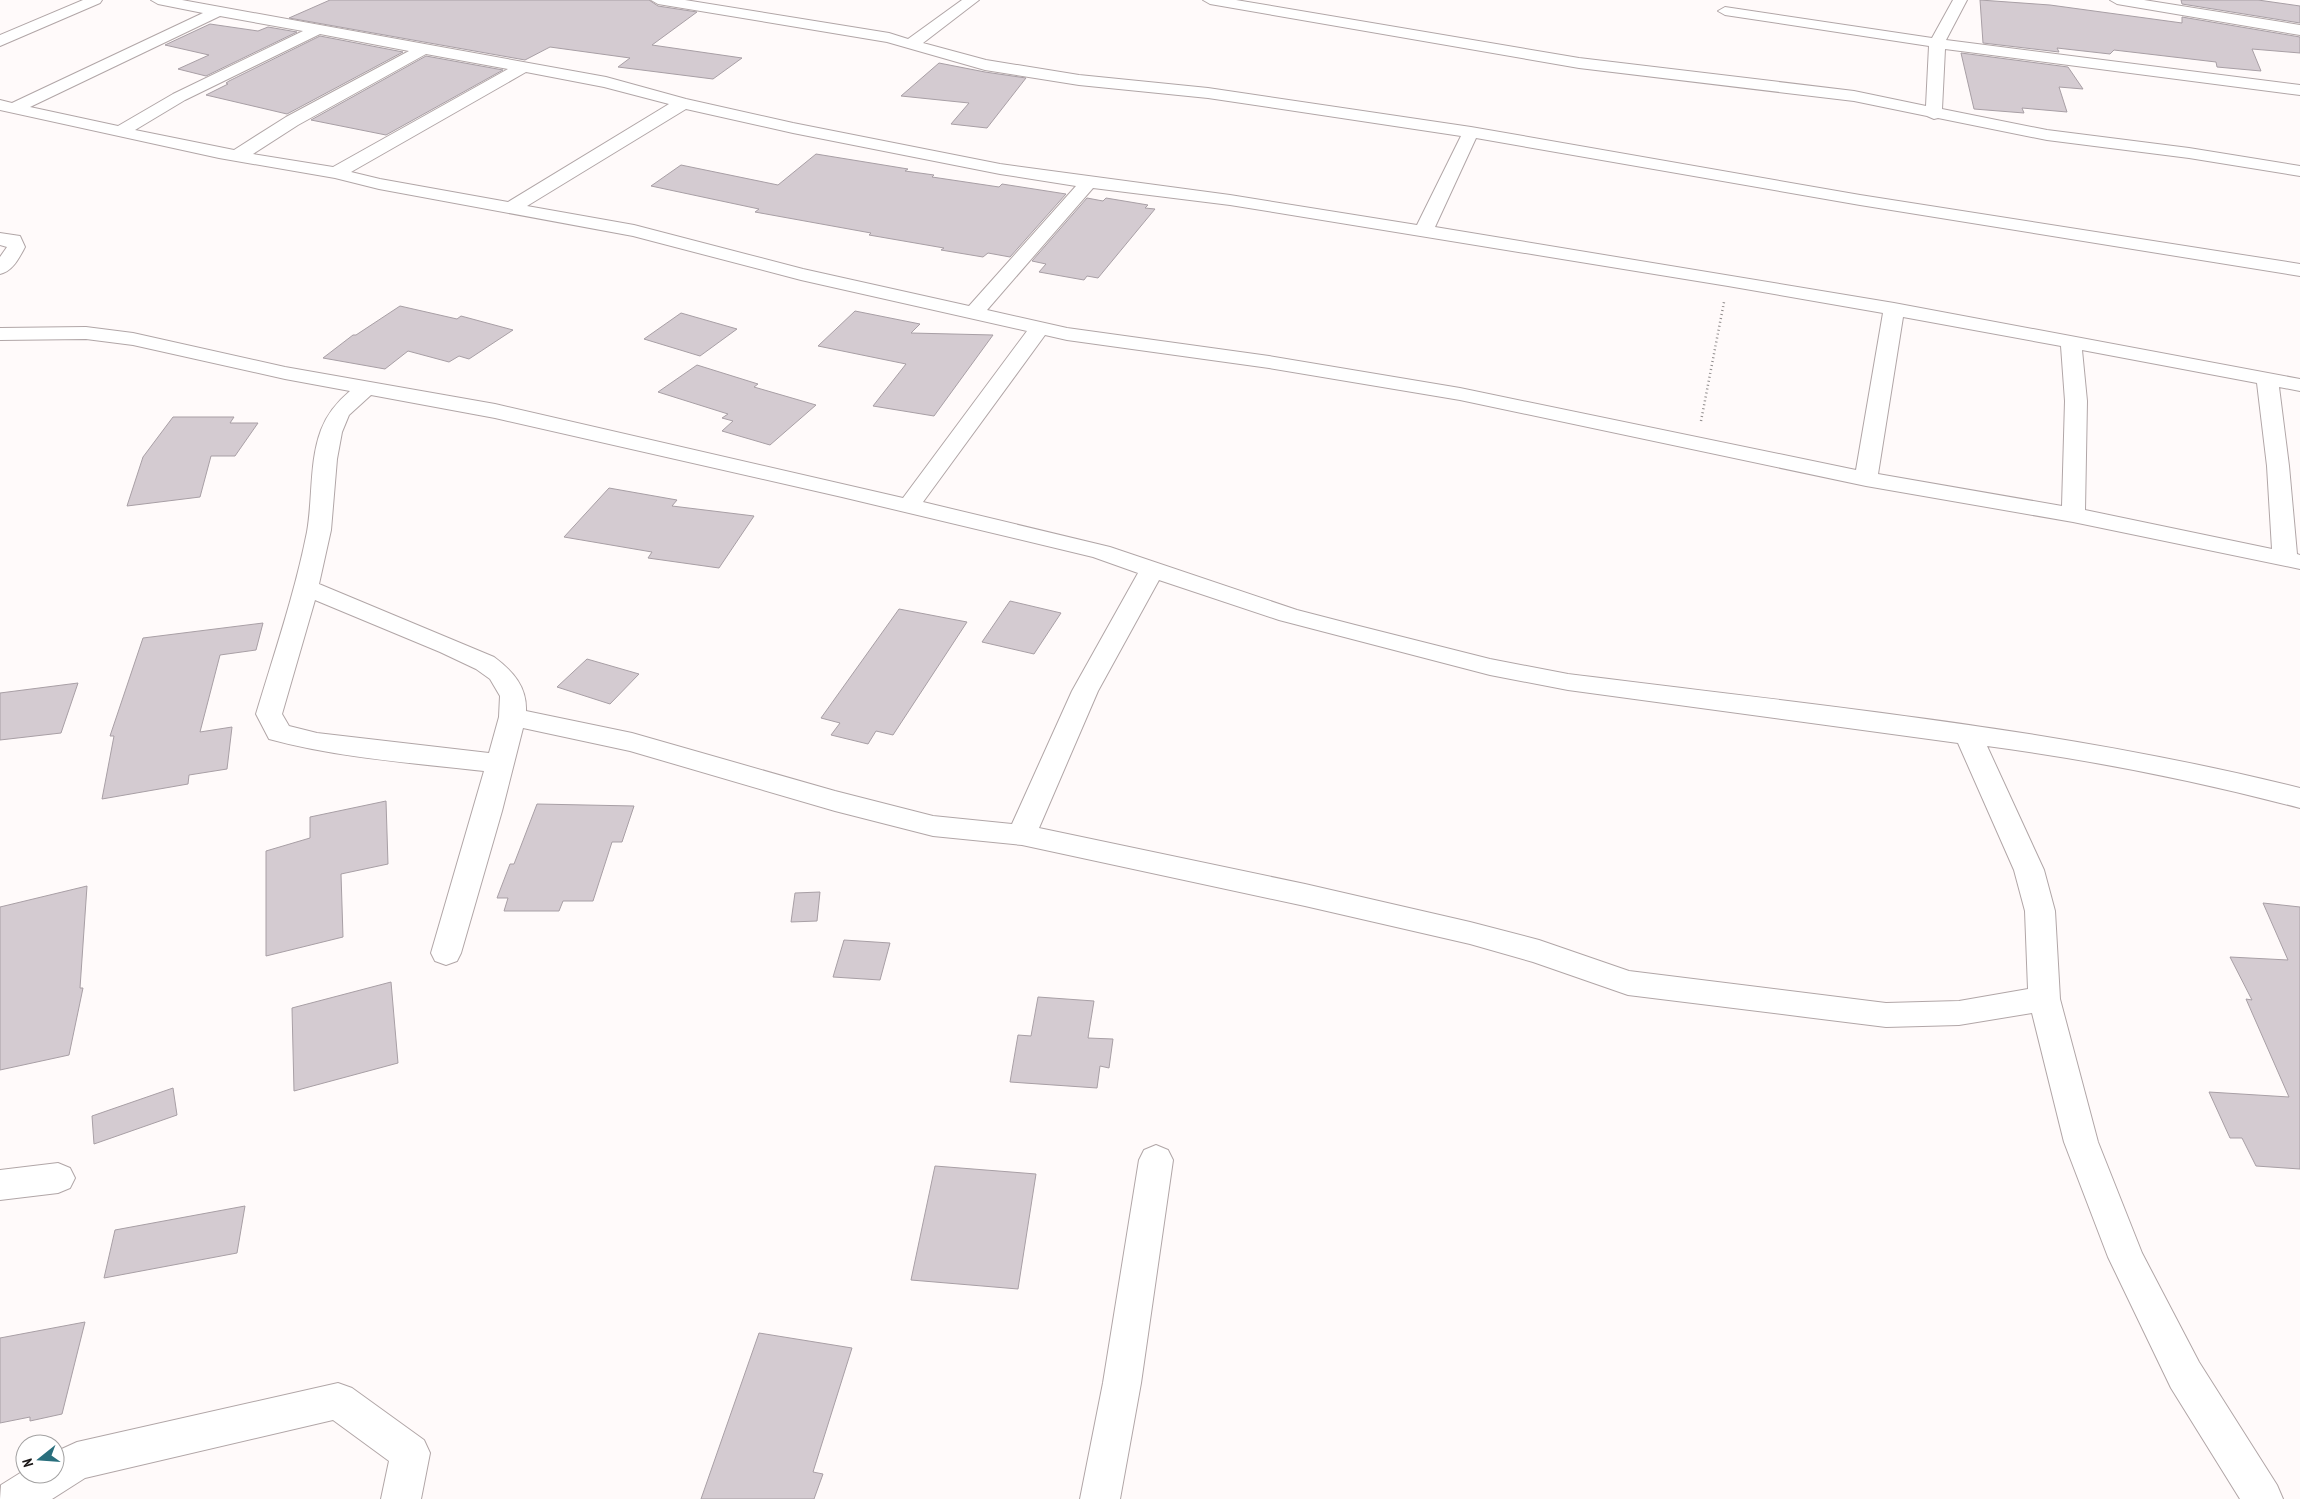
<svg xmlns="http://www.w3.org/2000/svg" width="2300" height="1499" viewBox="0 0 2300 1499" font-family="'PT Sans Narrow',sans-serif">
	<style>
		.building { fill: #d4cbd1; stroke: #a89fa5 }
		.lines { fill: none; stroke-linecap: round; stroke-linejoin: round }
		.minor-casing { stroke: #b1a6a7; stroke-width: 2 }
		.path { stroke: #918d8d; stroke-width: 2.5; stroke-dasharray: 1 3; stroke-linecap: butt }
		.minor { fill: #fff; fill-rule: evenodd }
	</style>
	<rect width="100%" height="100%" fill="#fffafa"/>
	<!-- building -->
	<path class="building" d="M330 0H649L658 6 697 12 652 45 742 58 713 79 618 67 630 58 550 47 525 60 289 18Z
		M1980 0 2050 5 2182 23V17L2300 37V53L2252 49 2261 71 2217 67 2216 62 2114 50 2110 54 2057 48 2059 52 1983 43Z
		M2181 0H2258L2300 6V23L2182 4Z
		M210 24 258 31 268 27 297 32 206 76 178 69 209 55 165 45Z
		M320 36 403 52 287 114 206 95 228 84 226 83 229 81Z
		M1961 53 2068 67 2083 89 2059 87 2067 112 2022 108 2024 113 1974 109Z
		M426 56 503 70 386 135 311 120Z
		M939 63 985 72 1026 78 987 128 951 124 969 103 901 96Z
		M816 154 908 169 905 171 934 175 932 177 999 187 1002 184 1066 194 1010 257 988 253 983 257 941 250 944 248 869 235 871 233 755 212 759 209 651 186 681 165 778 185Z
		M1087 198 1103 201 1106 198 1148 205 1145 208 1155 209 1098 278 1087 276 1084 280 1039 272 1046 264 1032 261Z
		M400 306 457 319 461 316 513 330 469 359 459 356 449 362 408 351 385 369 323 358 353 335H356Z
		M855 311 920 324 911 333 993 335 934 416 873 406 906 364 818 346Z
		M681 313 737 329 700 356 644 339Z
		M697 365 758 384 754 387 816 405 770 445 722 431 733 421 722 418 728 414 658 392Z
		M173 417H234L230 423H258L235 456H211L200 497 127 506 143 457Z
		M609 488 677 500 672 506 754 516 719 568 648 558 652 552 564 537Z
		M1010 601 1061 613 1034 654 982 642Z
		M899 609 967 622 893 735 876 731 868 744 831 735 840 723 821 718Z
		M263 623 256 650 220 655 200 732 232 727 227 769 189 775 188 784 102 799 114 736H110L143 638Z
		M587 659 639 674 610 704 557 687Z
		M78 683 61 733 0 740V693Z
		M386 801 388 864 341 874 343 937 266 956V851L310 838V817Z
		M537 804 634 806 622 842H612L593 901H563L559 911H504L508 898H497L510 864H514Z
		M87 886 80 988H83L69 1055 0 1070V907Z
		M820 892 817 921 791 922 795 893Z
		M2263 903 2300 907V1169L2256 1166 2242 1138H2230L2209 1092 2289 1097 2246 999 2252 1000 2230 957 2288 960Z
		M844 940 890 943 880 980 833 977Z
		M391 982 398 1063 294 1091 292 1008Z
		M1038 997 1094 1001 1088 1038 1113 1039 1109 1068 1100 1066 1097 1088 1010 1082 1018 1035 1031 1036Z
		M173 1088 177 1115 94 1144 92 1116Z
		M935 1166 1036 1174 1018 1289 911 1280Z
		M245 1206 237 1253 104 1278 115 1230Z
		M85 1322 62 1414 30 1421V1417L0 1423V1338Z
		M759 1333 852 1348 813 1472 823 1474 814 1499H701Z"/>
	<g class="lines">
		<defs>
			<path id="minor" d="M83 0H102L100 3 0 46V35Z
				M151 0H182L606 77 686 99 793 123 1000 164 1230 195 1417 225 1461 136 1208 98 1079 85 985 70 887 42 658 4 651 0H685L889 33 908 39 962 0H979L923 43 986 60 1079 75 1208 88 1471 127 1860 195 2300 264V276L1860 205 1476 138 1435 227 1894 303 2300 379V391L2279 387 2289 466 2297 554 2300 555V569L2073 522 1866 486 1460 400 1269 368 1067 340 1045 335 923 502 1110 547 1297 610 1355 625 1490 659 1568 674C1813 705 2060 728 2300 788V808C2197 781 2092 760 1987 746L2044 870 2055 911 2060 999 2098 1142 2142 1253 2199 1362 2277 1485 2283 1499H2240L2171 1388 2108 1257 2064 1142 2032 1013 1959 1025 1886 1027 1628 995 1533 962 1470 944 1305 906 1022 845 933 836 835 811 630 751 523 728 502 811 461 953 457 961 446 965 435 961 431 953 484 771C413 763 339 758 269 739L256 714C274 654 295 593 307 532 313 498 309 462 321 430 327 414 337 402 350 391L285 379 133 345 86 339 0 340V328L86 327 133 333 285 367 495 404 903 498 1027 331 801 280 633 236 379 189 335 178 219 158 0 110V100L12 103 203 13 158 4ZM220 16 303 31 173 94 118 126 30 107ZM320 34 409 51 286 117 234 150 135 130 185 100ZM426 54 508 69 333 167 253 154 298 125ZM526 72 604 87 669 104 508 202 380 179 351 172ZM686 109 793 133 1000 174 1076 186 969 306 803 269 634 225 527 206ZM1093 188 1230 205 1728 286 1883 313 1856 470 1460 388 1269 356 1067 328 987 310ZM1903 317 2061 346 2065 401 2062 506 1878 474ZM2082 350 2257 383 2267 466 2272 549 2085 510 2087 401ZM371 395 495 418 842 497 1093 557 1138 573 1072 691 1012 824 933 816 835 791 632 733 526 711C527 687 513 671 494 657L319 584 331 530 337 459 342 432 349 415ZM1159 580 1279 620 1490 675 1568 690 1958 743 2014 870 2025 911 2028 989 1959 1001 1886 1003 1629 971 1539 940 1470 922 1305 884 1039 828 1098 691ZM315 600 440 652 476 669 490 679 500 696 499 717 489 753 317 733 289 726 282 714Z
				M1203 0H1236L1579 58 1854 91 1926 106 1929 46 1725 15 1718 11 1725 7 1932 38 1953 0H1967L1946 40 2300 85V95L1945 49 1942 109 2047 130 2189 148 2300 166V176L2189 158 2047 140 1938 118 1934 119 1927 116 1854 101 1579 68 1210 4Z
				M2110 0H2144L2300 25V35L2117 4Z
				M0 233 20 236 25 247C19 258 13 271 0 274V257L7 247 0 245Z
				M1156 1145 1168 1150 1173 1160 1141 1383 1120 1499H1080L1103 1383 1139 1160 1144 1150Z
				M58 1163 70 1168 75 1178 70 1188 58 1193 0 1200V1170Z
				M338 1383 352 1388 424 1440 430 1453 421 1499H381L389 1461 333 1420 85 1478 52 1499H0L1 1485 25 1470V1474H55V1452L77 1442Z"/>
		</defs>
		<!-- minor casing -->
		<use href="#minor" class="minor-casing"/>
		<!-- path -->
		<path class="path" d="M1701 421 1724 302"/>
		<!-- minor -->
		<use href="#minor" class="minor"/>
	</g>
	<!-- north arrow -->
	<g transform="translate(40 1459) rotate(253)"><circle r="24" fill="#ffffff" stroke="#a3a2a2"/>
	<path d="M0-4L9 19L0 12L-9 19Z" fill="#296f7d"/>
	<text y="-8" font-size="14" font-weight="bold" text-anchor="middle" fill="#1a1616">N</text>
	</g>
</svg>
